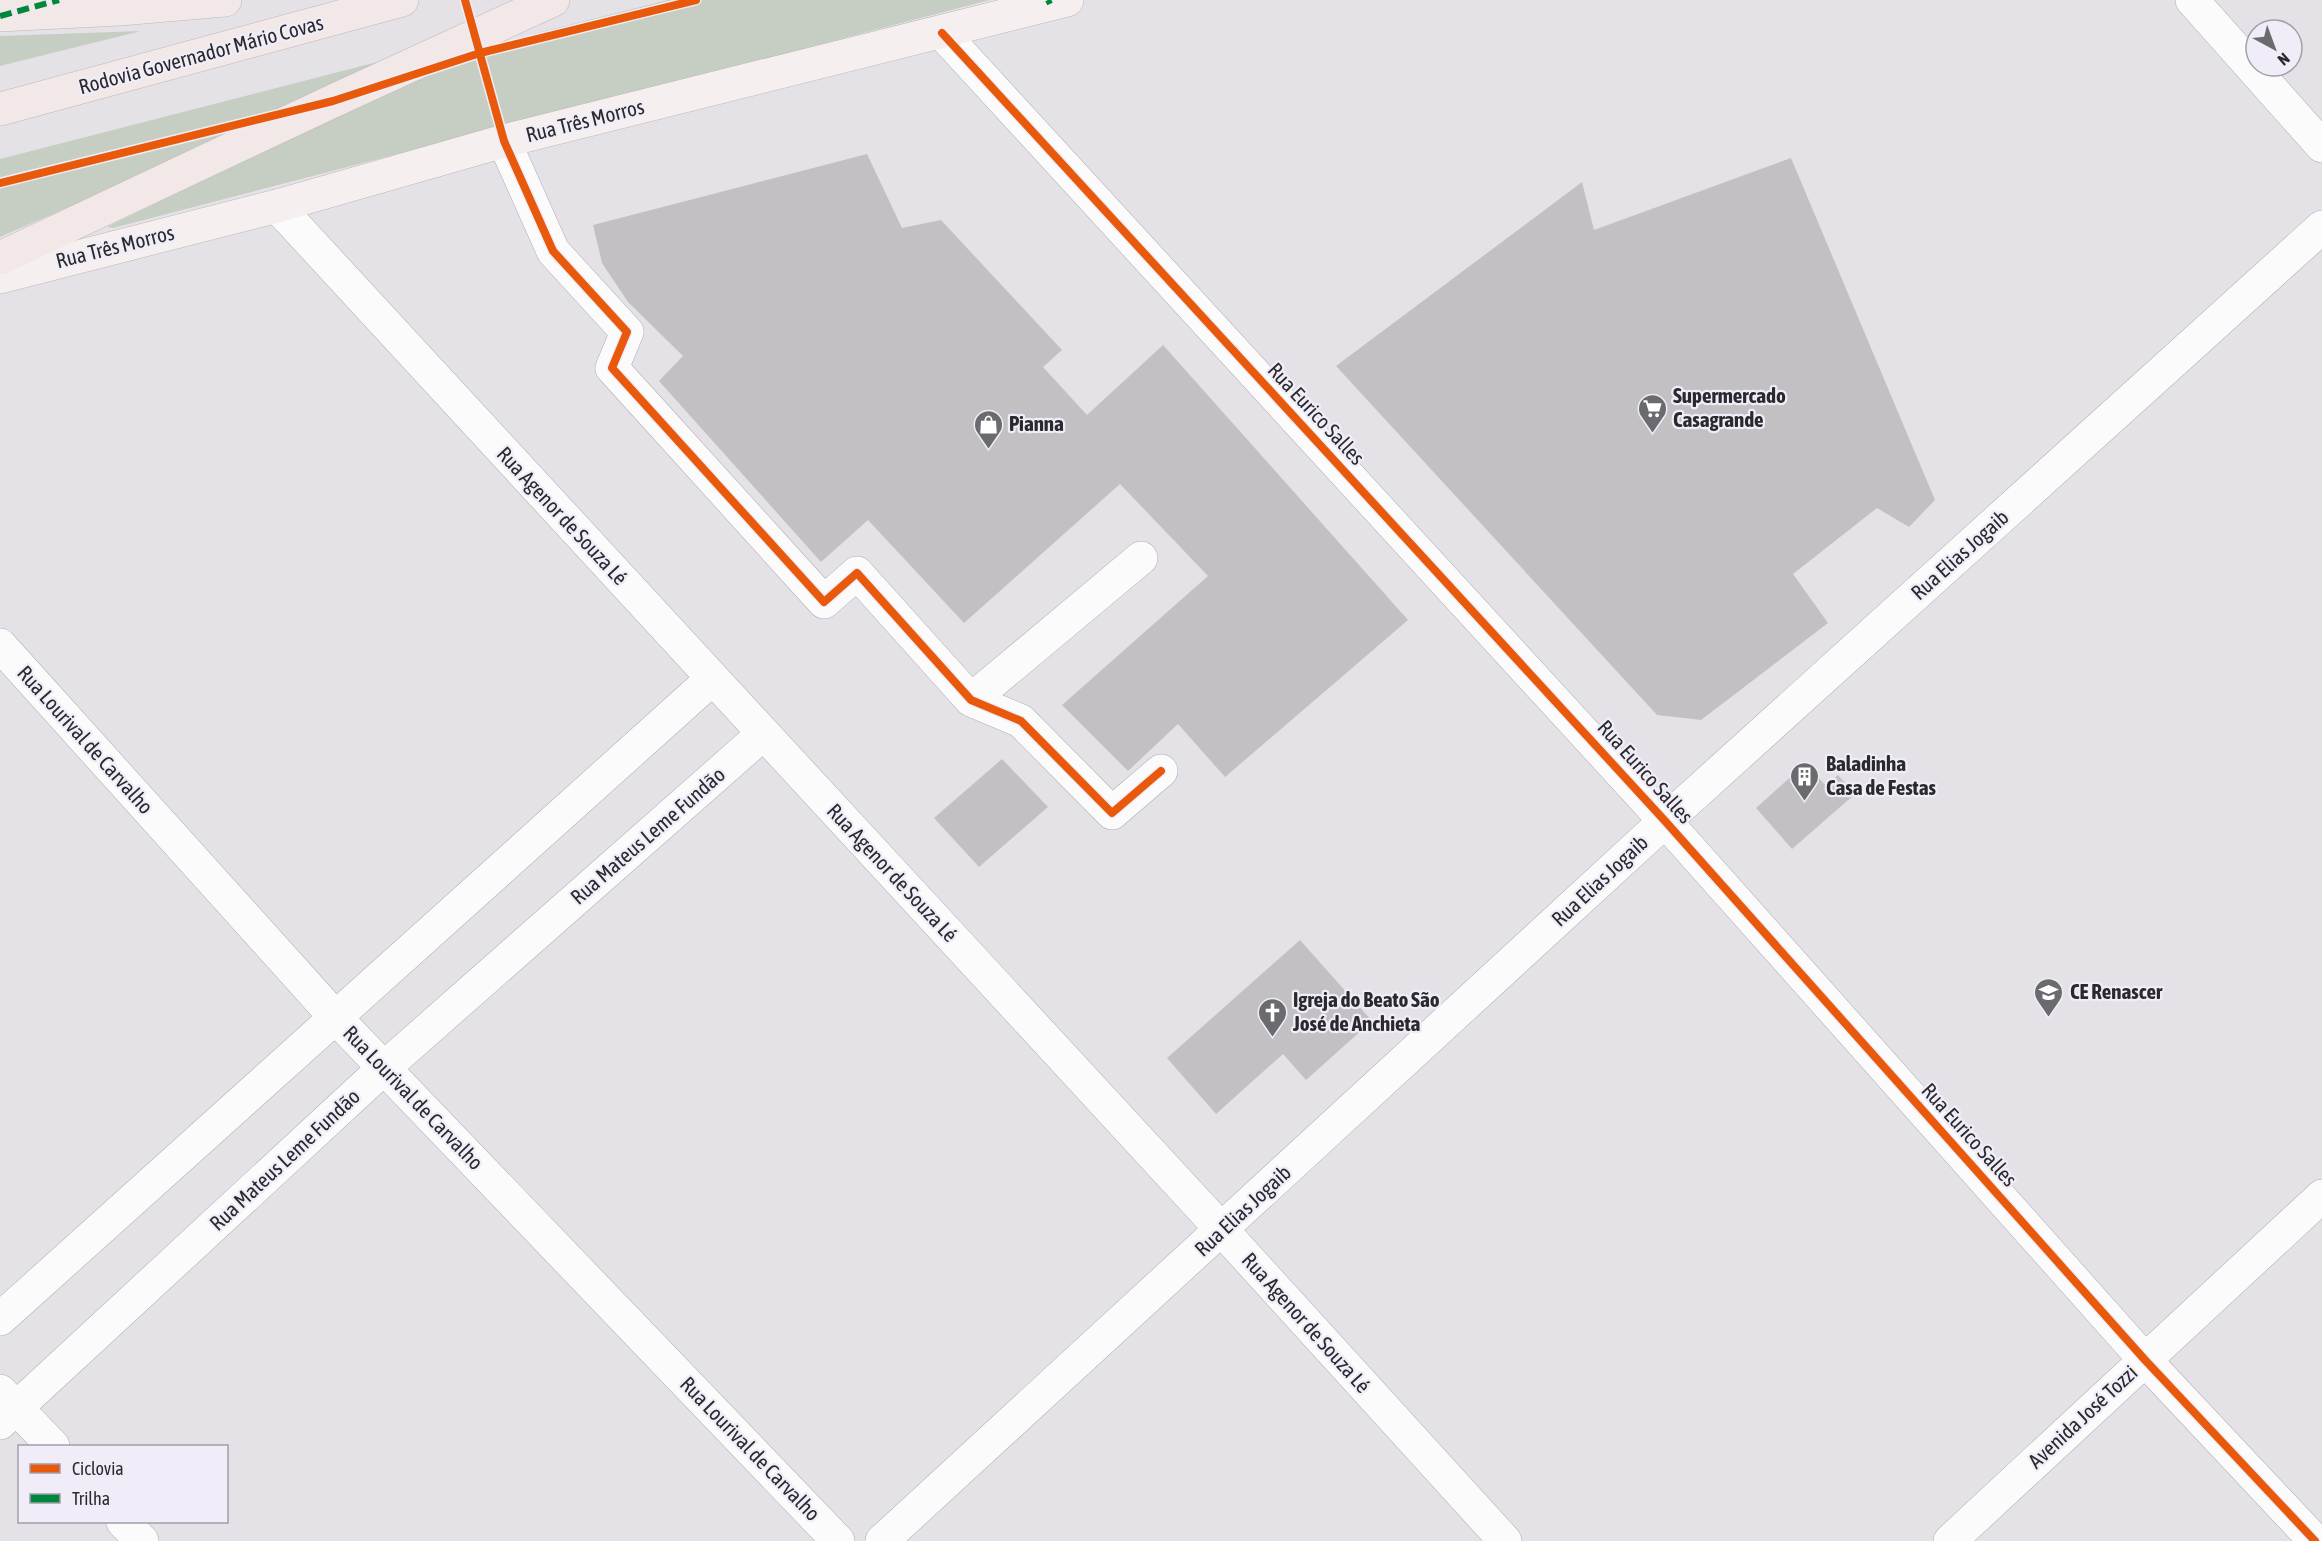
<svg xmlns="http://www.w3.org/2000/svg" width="2322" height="1541" viewBox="0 0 2322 1541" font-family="'Asap Condensed',sans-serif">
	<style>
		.green { fill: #c6cec3 }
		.building { fill: #c2c0c3 }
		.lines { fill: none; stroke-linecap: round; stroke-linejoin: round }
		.minor-casing { stroke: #aeadb1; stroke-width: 34 }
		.major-casing { stroke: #bfb5b7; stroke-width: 34 }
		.highway-casing { stroke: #bfb5b7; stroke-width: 34 }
		.minor { stroke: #fbfbfb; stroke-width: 33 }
		.major { stroke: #f5f0ef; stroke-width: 33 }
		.highway { stroke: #f1e8e7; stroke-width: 33 }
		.quiet { stroke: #00873e; stroke-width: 6; stroke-dasharray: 12 6; stroke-linecap: butt }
		.cycleway-casing { stroke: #f0edf8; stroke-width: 11 }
		.cycleway { stroke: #e8590c; stroke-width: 8 }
		.labels { text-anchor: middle; stroke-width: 4.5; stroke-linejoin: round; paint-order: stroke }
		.street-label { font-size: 21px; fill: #2a292d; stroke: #f0edf8 }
		.poi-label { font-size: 21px; font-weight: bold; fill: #2a292d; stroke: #f0edf8; text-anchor: start }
	</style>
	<rect width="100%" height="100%" fill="#e4e2e7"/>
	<!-- green -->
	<path class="green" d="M668 0H990L113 228 107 227 453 59 541 32Z
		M141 31 0 66V36Z
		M381 61 90 198 0 237V159Z"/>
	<!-- building -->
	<path class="building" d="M867 154 902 228 941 220 1062 350 1043 367 1087 415 1163 345 1408 620 1225 777 1178 724 1128 771 1062 705 1208 576 1120 484 964 623 868 520 821 562 659 381 683 356 628 302 602 263 593 225Z
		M1791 158 1935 500 1909 527 1877 508 1793 574 1828 623 1701 720 1657 715 1336 366 1582 182 1594 230Z
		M1002 759 1048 807 979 867 934 818Z
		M1806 763 1826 786 1838 775 1855 794 1792 849 1756 808Z
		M1300 940 1372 1021 1306 1080 1283 1054 1216 1114 1167 1058Z"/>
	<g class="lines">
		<defs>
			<path id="minor" d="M2192 0 2322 146
				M942 33 1665 821 2145 1360 2315 1541
				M504 141 553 251 627 332 612 368 824 602 857 573 971 700 1021 721 1112 813 1161 771
				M277 206 1222 1230 1505 1541
				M0 645 336 1018 838 1541
				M971 700 1141 558
				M0 1319 712 679
				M0 1391 53 1446
				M0 1423 384 1068 763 734
				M123 1522 142 1541
				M882 1541 1665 821 2322 227
				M1950 1541 2322 1196"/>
			<path id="major" d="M0 277 277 206 504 141 1067 0"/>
			<path id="highway" d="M0 15 120 9 225 0
				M0 109 402 0
				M0 258 333 101 553 0"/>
		</defs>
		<!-- minor casing -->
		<use href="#minor" class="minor-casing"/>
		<!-- major casing -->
		<use href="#major" class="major-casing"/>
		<!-- highway casing -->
		<use href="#highway" class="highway-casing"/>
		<!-- minor -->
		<use href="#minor" class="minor"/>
		<!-- major -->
		<use href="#major" class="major"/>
		<!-- highway -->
		<use href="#highway" class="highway"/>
		<!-- quiet -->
		<path class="quiet" d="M1048 0 1050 4
			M0 16 59 0"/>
		<defs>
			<path id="cycleway" d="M465 0 504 141 553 251 627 332 612 368 824 602 857 573 971 700 1021 721 1112 813 1161 771
				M942 33 1665 821 2145 1360 2315 1541
				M0 183 333 101 480 53 696 0"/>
		</defs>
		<!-- cycleway casing -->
		<use href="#cycleway" class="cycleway-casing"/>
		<!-- cycleway -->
		<use href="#cycleway" class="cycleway"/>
	</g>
	<!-- icons -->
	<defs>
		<symbol id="supermarket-pin" viewBox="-11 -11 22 30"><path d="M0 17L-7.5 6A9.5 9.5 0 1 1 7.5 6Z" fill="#6b6a6e" stroke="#f0edf8"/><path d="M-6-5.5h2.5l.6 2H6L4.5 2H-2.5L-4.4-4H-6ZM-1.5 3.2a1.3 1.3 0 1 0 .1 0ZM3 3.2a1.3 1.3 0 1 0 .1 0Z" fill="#fff"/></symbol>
		<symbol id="shop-pin" viewBox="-11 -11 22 30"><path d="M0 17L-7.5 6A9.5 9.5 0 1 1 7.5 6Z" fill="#6b6a6e" stroke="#f0edf8"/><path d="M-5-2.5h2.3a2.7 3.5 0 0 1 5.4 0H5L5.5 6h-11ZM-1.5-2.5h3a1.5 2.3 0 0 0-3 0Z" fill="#fff"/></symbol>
		<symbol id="building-pin" viewBox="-11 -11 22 30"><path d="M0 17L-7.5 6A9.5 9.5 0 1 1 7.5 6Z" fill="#6b6a6e" stroke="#f0edf8"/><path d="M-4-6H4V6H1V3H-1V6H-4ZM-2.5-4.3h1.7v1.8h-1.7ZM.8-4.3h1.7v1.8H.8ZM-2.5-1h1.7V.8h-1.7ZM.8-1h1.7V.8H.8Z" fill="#fff"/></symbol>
		<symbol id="school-pin" viewBox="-11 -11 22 30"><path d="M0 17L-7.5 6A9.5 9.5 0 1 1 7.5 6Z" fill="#6b6a6e" stroke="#f0edf8"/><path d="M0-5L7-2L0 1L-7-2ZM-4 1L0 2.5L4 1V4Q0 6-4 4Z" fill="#fff"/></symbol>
		<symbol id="church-pin" viewBox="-11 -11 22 30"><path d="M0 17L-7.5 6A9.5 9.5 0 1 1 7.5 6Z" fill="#6b6a6e" stroke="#f0edf8"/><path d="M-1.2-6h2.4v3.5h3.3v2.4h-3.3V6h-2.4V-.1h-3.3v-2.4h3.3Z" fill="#fff"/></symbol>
	</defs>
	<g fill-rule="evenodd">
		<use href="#supermarket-pin" x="1636" y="392" width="33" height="45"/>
		<use href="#shop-pin" x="972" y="408" width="33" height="45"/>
		<use href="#building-pin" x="1788" y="760" width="33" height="45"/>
		<use href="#school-pin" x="2032" y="976" width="33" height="45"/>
		<use href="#church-pin" x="1256" y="996" width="33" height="45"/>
	</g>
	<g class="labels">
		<!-- street labels -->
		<g class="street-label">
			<text transform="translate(201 55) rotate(-15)" y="7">Rodovia Governador Mário Covas</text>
			<text transform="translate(585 121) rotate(-14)" y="7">Rua Três Morros</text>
			<text transform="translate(115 247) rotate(-14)" y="7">Rua Três Morros</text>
			<text transform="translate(1316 414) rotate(47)" y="7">Rua Eurico Salles</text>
			<text transform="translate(562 516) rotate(47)" y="7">Rua Agenor de Souza Lé</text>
			<text transform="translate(1960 555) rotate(-42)" y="7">Rua Elias Jogaib</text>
			<text transform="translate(85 740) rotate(48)" y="7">Rua Lourival de Carvalho</text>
			<text transform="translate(1645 772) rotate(48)" y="7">Rua Eurico Salles</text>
			<text transform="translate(648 836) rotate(-41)" y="7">Rua Mateus Leme Fundão</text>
			<text transform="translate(892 873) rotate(47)" y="7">Rua Agenor de Souza Lé</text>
			<text transform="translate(1600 881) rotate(-43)" y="7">Rua Elias Jogaib</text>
			<text transform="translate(413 1098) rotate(46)" y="7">Rua Lourival de Carvalho</text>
			<text transform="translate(1969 1135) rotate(48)" y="7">Rua Eurico Salles</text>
			<text transform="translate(285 1160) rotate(-43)" y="7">Rua Mateus Leme Fundão</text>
			<text transform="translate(1243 1211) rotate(-43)" y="7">Rua Elias Jogaib</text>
			<text transform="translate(1306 1323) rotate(48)" y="7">Rua Agenor de Souza Lé</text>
			<text transform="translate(2083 1417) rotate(-43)" y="7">Avenida José Tozzi</text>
			<text transform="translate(750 1449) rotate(46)" y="7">Rua Lourival de Carvalho</text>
		</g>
		<!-- poi labels -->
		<g class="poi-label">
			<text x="1673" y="403">Supermercado<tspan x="1673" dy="24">Casagrande</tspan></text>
			<text x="1009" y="431">Pianna</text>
			<text x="1826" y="771">Baladinha<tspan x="1826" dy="24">Casa de Festas</tspan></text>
			<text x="2070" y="999">CE Renascer</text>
			<text x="1293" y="1007">Igreja do Beato São<tspan x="1293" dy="24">José de Anchieta</tspan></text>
		</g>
	</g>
	<!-- legend -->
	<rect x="18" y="1445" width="210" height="78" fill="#f0edf8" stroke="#a19fa7" stroke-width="1.5"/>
	<rect x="30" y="1464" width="30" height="9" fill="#e8590c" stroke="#a19fa7" stroke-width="1.5"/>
	<text x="72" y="1475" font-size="18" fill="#2a292d">Ciclovia</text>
	<rect x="30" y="1494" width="30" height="9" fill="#00873e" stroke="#a19fa7" stroke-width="1.5"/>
	<text x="72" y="1505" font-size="18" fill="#2a292d">Trilha</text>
	<!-- north arrow -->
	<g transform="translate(2274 48) rotate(139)"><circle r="28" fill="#f0edf8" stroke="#a19fa7" stroke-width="1.5"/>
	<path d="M0-4.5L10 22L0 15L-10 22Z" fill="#6b6a6e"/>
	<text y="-9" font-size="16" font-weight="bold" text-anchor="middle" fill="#2a292d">N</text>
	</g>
</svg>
